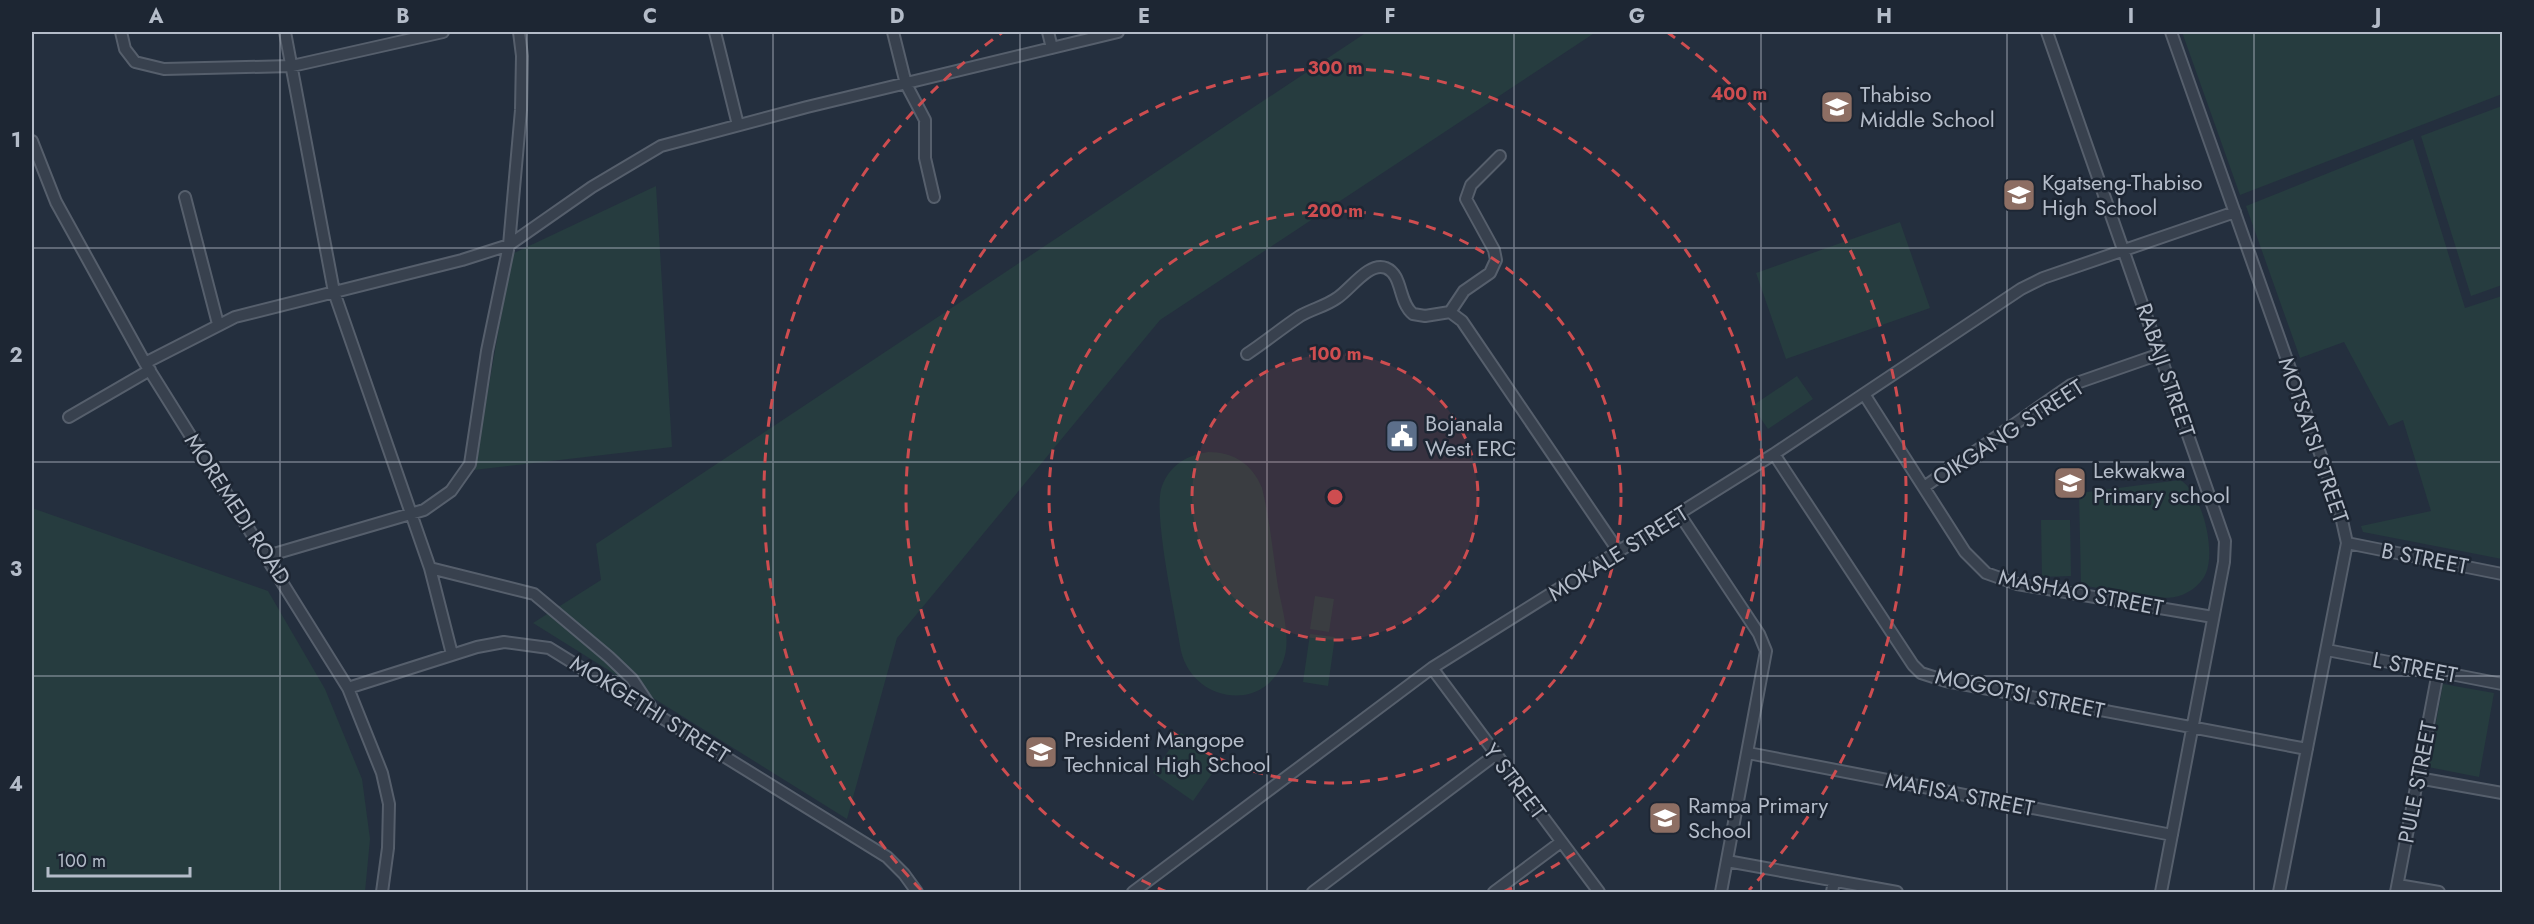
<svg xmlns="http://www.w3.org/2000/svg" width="2534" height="924" viewBox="0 0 2534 924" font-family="Jost,sans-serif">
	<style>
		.green { fill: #263c3f }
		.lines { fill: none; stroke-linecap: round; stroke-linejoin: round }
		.minor-casing { stroke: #565f6c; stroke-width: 14 }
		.minor { stroke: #38414e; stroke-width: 10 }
		.grid { fill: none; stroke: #b4bcc9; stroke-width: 1.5; stroke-opacity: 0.55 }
		.ring { fill: none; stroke: #ce4d50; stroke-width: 3; stroke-dasharray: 10 8 }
		.labels { text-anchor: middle; stroke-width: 5; stroke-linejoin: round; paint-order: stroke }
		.poi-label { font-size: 22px; fill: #b4bcc9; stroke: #1d2633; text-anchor: start }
		.street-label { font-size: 22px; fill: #b4bcc9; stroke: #1d2633 }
		.centre { fill: #ce4d50; stroke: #1d2633; stroke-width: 3 }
		.ring-label { font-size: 18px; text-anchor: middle; font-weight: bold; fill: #ce4d50; stroke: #1d2633; stroke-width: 5; stroke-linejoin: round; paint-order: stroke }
		.neatline { fill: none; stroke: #b4bcc9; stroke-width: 2 }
		.grid-label { font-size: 20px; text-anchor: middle; font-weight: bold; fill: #b4bcc9 }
	</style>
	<rect width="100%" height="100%" fill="#242f3e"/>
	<!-- green -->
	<path class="green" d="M1367 32H1596L1160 320 897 638 847 819 533 623 601 580 596 544Z
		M2182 32H2502V94L2240 195Z
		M2502 106V285L2471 296 2421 136Z
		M2413 139 2465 308 2502 296V559L2363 532 2361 526 2431 511 2403 420 2389 426 2344 342 2300 358 2246 206Z
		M656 186 672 447 474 470 512 254Z
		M1900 222 1930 308 1786 359 1756 273Z
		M1797 376 1813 399 1768 429 1752 406Z
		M1208 452C1234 452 1252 464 1262 488 1270 520 1273 554 1278 587 1282 608 1290 634 1285 655 1271 713 1194 706 1181 651 1176 618 1152 511 1162 486 1170 465 1187 455 1208 452Z
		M2180 480C2202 492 2216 550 2206 573 2202 583 2192 591 2182 595 2160 604 2107 589 2081 585L2079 493Z
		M32 508 268 591 325 689 362 779 370 839 365 892H32Z
		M2041 520H2070L2071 576 2042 577Z
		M1315 596 1334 599 1329 632 1310 629Z
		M1310 634 1335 637 1328 686 1303 682Z
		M2443 684 2494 693 2479 777 2428 767Z
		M1181 733 1221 761 1193 801 1153 773Z"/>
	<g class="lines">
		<defs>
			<path id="minor" d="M121 32 125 49 135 62 164 69 292 66 443 32
				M285 32 334 292 430 568 452 654
				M715 32 738 125
				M893 32 906 84 925 120V158L934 197
				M1048 32 1052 48
				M2047 32 2225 541 2224 562 2161 892
				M2171 32 2339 507 2347 543 2279 892
				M32 141 56 202 145 363 348 688 382 773 389 804 388 848 382 892
				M185 197 218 324
				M1450 312 1464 291 1490 273 1496 260 1494 250 1466 199 1471 185 1500 156
				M1247 354C1265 342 1282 328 1300 316 1312 309 1326 306 1337 298 1350 290 1369 261 1386 268 1403 275 1398 302 1413 314L1425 316 1450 312 1462 321 1619 552
				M145 363 235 317 462 260 509 245 592 187 661 146 807 107 1118 32
				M1864 394 1965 552 1986 573 2017 584 2213 617
				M69 417 150 370
				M1774 454 1913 665 1921 673 1946 681 2307 749
				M1924 487 2071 385 2160 354
				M1680 515 1759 634 1766 651 1721 892
				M2347 543 2502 574
				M267 556 424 510 451 491 470 464 487 351 509 245 521 110 522 56 519 32
				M430 568 534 594 609 657 632 679 650 706
				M2327 650 2502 684
				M1432 668 1599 892
				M348 688 477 647 504 642 549 648 887 857 904 874 917 892
				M1748 753 2172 835
				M2418 778 2502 793
				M1727 861 1897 892
				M2398 885 2439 892
				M1133 892 1432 668 1774 454 2021 289 2043 278 2235 212
				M1313 892 1495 755
				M1494 892 1561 842
				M1832 892 1834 881
				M2396 892 2438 672"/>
		</defs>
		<!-- minor casing -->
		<use href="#minor" class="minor-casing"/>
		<!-- minor -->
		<use href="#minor" class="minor"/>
	</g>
	<!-- grid -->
	<path class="grid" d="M280 32V892M527 32V892M773 32V892M1020 32V892M1267 32V892M1514 32V892M1761 32V892M2007 32V892M2254 32V892M32 248H2502M32 462H2502M32 676H2502"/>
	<!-- distance rings -->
	<circle cx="1335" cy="497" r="143" fill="#ce4d50" fill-opacity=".12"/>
	<g class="ring">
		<circle cx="1335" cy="497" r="143"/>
		<circle cx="1335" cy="497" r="286"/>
		<path d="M1167 892A429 429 0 1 1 1503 892"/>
		<path d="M921 890A571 571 0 0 1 1003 32M1667 32A571 571 0 0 1 1749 890"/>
	</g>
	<!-- icons -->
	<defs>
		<symbol id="school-square" viewBox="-11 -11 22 22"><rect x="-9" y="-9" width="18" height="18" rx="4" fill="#8d6e63" stroke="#1d2633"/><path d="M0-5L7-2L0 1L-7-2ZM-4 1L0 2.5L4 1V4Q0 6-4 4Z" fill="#fff"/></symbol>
		<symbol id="civic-square" viewBox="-11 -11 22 22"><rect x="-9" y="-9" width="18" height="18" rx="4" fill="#5c6f8a" stroke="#1d2633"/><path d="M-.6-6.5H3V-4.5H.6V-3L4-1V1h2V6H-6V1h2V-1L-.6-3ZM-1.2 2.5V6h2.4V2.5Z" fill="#fff"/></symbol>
	</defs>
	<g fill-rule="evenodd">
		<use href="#school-square" x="1818" y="88" width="38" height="38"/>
		<use href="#school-square" x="2000" y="176" width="38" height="38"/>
		<use href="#civic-square" x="1383" y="417" width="38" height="38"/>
		<use href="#school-square" x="2051" y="464" width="38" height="38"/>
		<use href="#school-square" x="1022" y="733" width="38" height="38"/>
		<use href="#school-square" x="1646" y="799" width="38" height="38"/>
	</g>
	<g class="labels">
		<!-- poi labels -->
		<g class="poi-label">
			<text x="1860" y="102">Thabiso<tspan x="1860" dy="25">Middle School</tspan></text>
			<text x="2042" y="190">Kgatseng-Thabiso<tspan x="2042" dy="25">High School</tspan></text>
			<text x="1425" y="431">Bojanala<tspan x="1425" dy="25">West ERC</tspan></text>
			<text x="2093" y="478">Lekwakwa<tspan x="2093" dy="25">Primary school</tspan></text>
			<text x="1064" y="747">President Mangope<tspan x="1064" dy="25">Technical High School</tspan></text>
			<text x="1688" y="813">Rampa Primary<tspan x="1688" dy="25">School</tspan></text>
		</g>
		<!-- street labels -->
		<g class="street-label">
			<text transform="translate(2166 370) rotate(71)" y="8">RABAJI STREET</text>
			<text transform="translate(2008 432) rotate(-33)" y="8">OIKGANG STREET</text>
			<text transform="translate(2314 440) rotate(71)" y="8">MOTSATSI STREET</text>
			<text transform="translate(238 509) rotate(57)" y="8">MOREMEDI ROAD</text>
			<text transform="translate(1618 553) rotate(-32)" y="8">MOKALE STREET</text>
			<text transform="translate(2425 558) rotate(11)" y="8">B STREET</text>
			<text transform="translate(2081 592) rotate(11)" y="8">MASHAO STREET</text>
			<text transform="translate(2415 667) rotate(11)" y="8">L STREET</text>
			<text transform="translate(2020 693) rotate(12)" y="8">MOGOTSI STREET</text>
			<text transform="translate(650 709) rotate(32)" y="8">MOKGETHI STREET</text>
			<text transform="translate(1515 781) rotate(53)" y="8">Y STREET</text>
			<text transform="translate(2417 782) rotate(-79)" y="8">PULE STREET</text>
			<text transform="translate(1960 794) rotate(11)" y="8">MAFISA STREET</text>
		</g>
	</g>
	<circle cx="1335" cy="497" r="9" class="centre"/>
	<g class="ring-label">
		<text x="1335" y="74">300 m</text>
		<text x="1739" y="100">400 m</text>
		<text x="1335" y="217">200 m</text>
		<text x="1335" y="360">100 m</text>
	</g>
	<!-- border -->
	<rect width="2534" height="924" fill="none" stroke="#1d2633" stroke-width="66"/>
	<!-- scale -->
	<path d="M48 867v9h142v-9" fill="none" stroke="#b4bcc9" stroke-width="3"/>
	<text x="57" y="867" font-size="18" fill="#b4bcc9" stroke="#1d2633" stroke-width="4.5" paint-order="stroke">100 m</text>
	<rect x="33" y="33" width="2468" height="858" class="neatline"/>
	<g class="grid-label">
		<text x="156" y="23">A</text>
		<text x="403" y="23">B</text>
		<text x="650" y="23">C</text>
		<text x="897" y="23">D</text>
		<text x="1144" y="23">E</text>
		<text x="1390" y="23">F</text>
		<text x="1637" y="23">G</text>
		<text x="1884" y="23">H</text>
		<text x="2131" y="23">I</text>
		<text x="2378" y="23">J</text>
		<text x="16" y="147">1</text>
		<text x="16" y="362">2</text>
		<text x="16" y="576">3</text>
		<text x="16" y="791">4</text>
	</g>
</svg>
